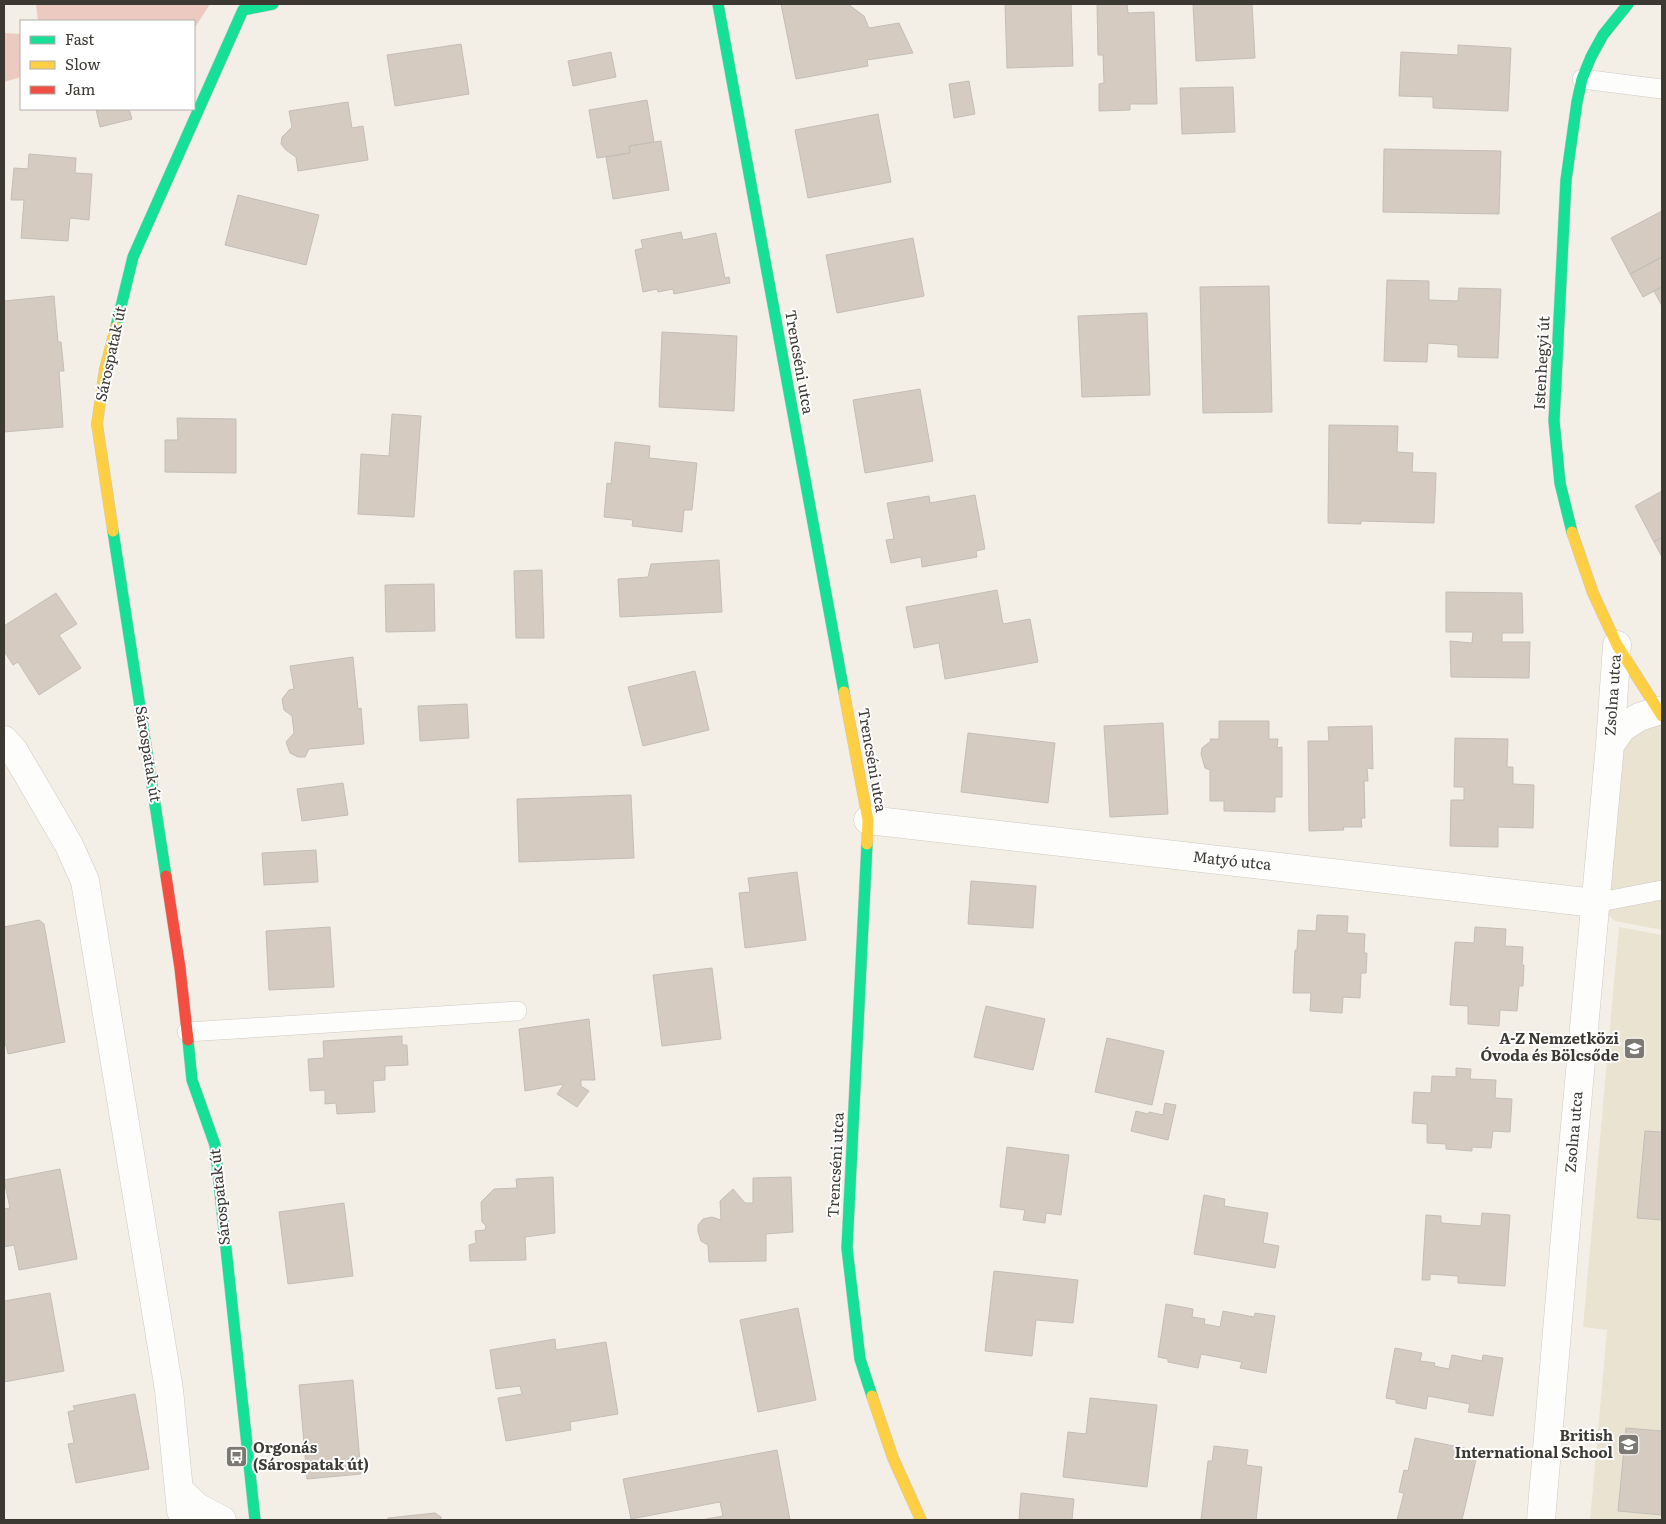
<svg xmlns="http://www.w3.org/2000/svg" width="1666" height="1524" viewBox="0 0 1666 1524" font-family="Literata,serif">
	<style>
		.built { fill: #eae3d2 }
		.forest { fill: #eccac1 }
		.building { fill: #d6cbc1; stroke: #c3beb8 }
		.lines { fill: none; stroke-linecap: round; stroke-linejoin: round }
		.lane-casing { stroke: #cdcac3; stroke-width: 20 }
		.street-casing { stroke: #cdcac3; stroke-width: 29 }
		.fast-casing { stroke: #cdcac3; stroke-width: 12 }
		.slow-casing { stroke: #cdcac3; stroke-width: 12 }
		.jam-casing { stroke: #cdcac3; stroke-width: 12 }
		.lane { stroke: #fdfdfb; stroke-width: 19 }
		.street { stroke: #fdfdfb; stroke-width: 28 }
		.fast { stroke: #16e098; stroke-width: 11 }
		.slow { stroke: #ffcf43; stroke-width: 11 }
		.jam { stroke: #f24e42; stroke-width: 11 }
		.labels { text-anchor: middle; stroke-width: 4; stroke-linejoin: round; paint-order: stroke }
		.street-label { font-size: 15px; fill: #3c3933; stroke: #fff }
		.poi-label { font-size: 15px; font-weight: bold; fill: #3c3933; stroke: #fff; text-anchor: end }
	</style>
	<rect width="100%" height="100%" fill="#f3efe6"/>
	<!-- built -->
	<path class="built" d="M1662 716V930L1615 921 1595 903 1610 745Z
		M1619 927 1662 935V1520H1590L1607 1330 1583 1327Z"/>
	<!-- forest -->
	<path class="forest" d="M36 4H210L194 29V21H38Z
		M4 33 21 34V77L4 82Z"/>
	<!-- building -->
	<path class="building" d="M781 4H848L864 16 869 28 899 23 913 53 867 60 868 66 796 79Z
		M1005 4H1071L1073 66 1007 68Z
		M1097 4H1127L1128 13 1154 12 1157 104H1130V110L1099 111V84L1104 83 1103 55H1098Z
		M1193 4H1252L1255 58 1196 61Z
		M461 44 469 94 395 106 387 55Z
		M1458 45 1511 48 1508 111 1433 108V97L1399 96 1401 52 1458 55Z
		M611 52 616 77 573 86 568 61Z
		M969 81 975 114 954 118 949 84Z
		M1233 87 1235 132 1182 134 1180 88Z
		M647 100 654 142 629 146 630 153 597 158 589 110Z
		M348 102 352 128 363 126 368 160 298 171 296 157 286 150 281 144 282 137 292 127 289 111Z
		M96 109H129L132 119 100 127Z
		M878 114 891 182 808 198 795 130Z
		M661 141 669 190 613 199 606 157 630 153 629 146Z
		M1384 149 1501 151 1499 214 1383 212Z
		M29 154 76 158 75 173 92 174 89 220 70 218 68 241 21 238 24 200H11L14 168 28 169Z
		M238 195 319 215 306 265 225 245Z
		M1662 211V257L1630 274 1611 238Z
		M681 232 683 240 716 233 725 278 729 277 730 283 674 294 673 289 658 292 657 289 643 292 635 250 643 248 641 240Z
		M913 238 924 296 837 313 826 255Z
		M1662 257V287L1643 297 1630 274Z
		M1387 280 1429 281V300L1458 301 1459 288 1501 289 1498 358 1458 357V345L1428 343 1427 362 1384 361Z
		M1269 286 1272 412 1203 413 1200 287Z
		M1662 287V306L1654 291Z
		M54 296 58 342H61L64 371H59L63 427 4 432V301Z
		M1147 313 1150 395 1082 397 1078 316Z
		M662 332 737 336 734 411 659 407Z
		M920 389 933 461 865 473 853 400Z
		M392 414 421 416 414 517 358 514 361 454 389 456Z
		M177 418 236 419V473L165 472V440H178Z
		M1329 425 1398 426 1397 452 1413 453 1412 472 1436 473 1434 523 1361 521V524L1328 523Z
		M615 442 650 446 649 458 697 463 692 510H684L682 532 632 526 633 520 604 517 607 483 611 484Z
		M1662 491V537L1654 542 1635 506Z
		M975 495 985 549 976 551 977 557 922 567 921 557 891 563 886 540 894 539 887 503 929 496 930 503Z
		M1662 537V557L1654 542Z
		M719 560 722 612 620 617 618 579 648 577 651 564Z
		M542 570 544 638H516L514 571Z
		M434 584 435 631 386 632 385 585Z
		M997 590 1003 624 1030 619 1038 662 945 679 939 643 914 648 906 607Z
		M1446 592 1522 593 1523 633H1502V642H1530L1529 678 1451 677 1450 641 1472 643 1473 632H1446Z
		M56 593 77 624 59 635 81 668 39 695 18 662 13 665 4 651V626Z
		M353 657 358 709 361 708 364 744 309 749 305 757H298L290 753 286 742 294 733 292 716 284 710 282 699 289 690 294 689 290 666Z
		M695 671 709 730 643 746 628 687Z
		M467 704 469 738 420 741 418 706Z
		M1219 721H1269V739H1278L1277 748 1282 747V797H1275V812L1224 811V801H1210V770L1205 768 1201 754 1202 748 1211 741 1210 739H1219Z
		M1163 723 1168 814 1110 817 1104 726Z
		M1372 726 1373 769 1367 768 1368 781H1364L1365 818H1361L1362 827H1343L1344 830 1309 831 1308 741H1329L1328 727Z
		M968 733 1055 743 1048 803 961 792Z
		M1455 738 1508 739 1507 767H1513V784L1534 785 1533 828 1498 827V847L1450 846 1451 800H1464V787H1454Z
		M343 783 348 815 302 821 297 789Z
		M631 795 634 858 519 862 517 799Z
		M316 850 318 882 264 885 262 853Z
		M797 872 806 940 745 948 739 893 750 892 748 878Z
		M971 881 1036 886 1033 928 968 924Z
		M1317 915 1348 916 1347 933 1365 934 1364 953H1367L1366 973H1361L1360 998 1343 997 1342 1013 1310 1011 1311 993H1293L1295 950H1297L1298 930 1316 931Z
		M39 920 44 924 65 1042 8 1054 6 1045H4V927Z
		M330 927 334 987 269 990 266 931Z
		M1475 927 1506 929 1505 946 1523 947 1522 965H1524L1523 986H1519L1517 1011 1500 1010 1499 1026 1468 1024V1006L1450 1005 1455 942 1474 943Z
		M712 968 721 1039 662 1046 653 975Z
		M986 1006 1045 1019 1033 1070 974 1057Z
		M589 1019 595 1080H581V1086L589 1091 577 1107 557 1094 564 1084 525 1091 519 1029Z
		M402 1036V1045H407L408 1065 385 1066V1080L373 1081 375 1112 337 1114 336 1103 325 1104V1090L310 1091 308 1059 324 1058 323 1041Z
		M1107 1038 1164 1051 1152 1105 1095 1092Z
		M1456 1068 1471 1069 1470 1079 1496 1080 1495 1098 1512 1099 1510 1132 1493 1131 1491 1148 1472 1147V1151L1446 1149V1144L1427 1143V1124L1412 1123 1414 1092 1431 1093 1432 1076 1456 1077Z
		M1165 1103 1176 1105 1168 1140 1131 1131 1136 1111 1148 1114 1149 1112 1163 1115Z
		M1645 1131 1662 1132V1220L1637 1218Z
		M1007 1147 1069 1155 1061 1215 1046 1213 1045 1223 1023 1220 1025 1210 1000 1207Z
		M60 1169 77 1259 19 1270 14 1245 4 1247V1209L10 1208 4 1180Z
		M553 1177 555 1233 525 1237 526 1260 470 1261 469 1245 476 1243 475 1231 485 1230 486 1226 482 1222 481 1202 494 1189 517 1188 516 1179Z
		M791 1177 793 1232 766 1234V1261L709 1262 708 1245 701 1241 698 1232V1225L703 1219 712 1217 721 1220 720 1201 733 1189 745 1203H753V1178Z
		M1204 1195 1225 1199 1224 1206 1268 1213 1263 1243 1279 1246 1275 1268 1194 1254Z
		M344 1203 353 1276 288 1284 279 1212Z
		M1482 1213 1510 1215 1505 1286 1458 1283V1276L1430 1274V1280H1422L1426 1215 1441 1216V1223L1481 1226Z
		M994 1271 1078 1280 1073 1323 1036 1320 1032 1356 985 1351Z
		M50 1293 64 1371 4 1382V1301Z
		M1166 1304 1193 1309 1192 1317 1205 1319 1204 1324 1220 1327 1223 1311 1254 1317 1255 1313 1275 1316 1266 1373 1240 1368 1242 1362 1201 1354 1198 1368 1168 1362V1359L1158 1357Z
		M798 1308 816 1400 758 1412 740 1320Z
		M555 1339 556 1350 606 1342 618 1414 570 1422 571 1430 506 1441 498 1398 522 1394 520 1386 496 1389 490 1350Z
		M1395 1348 1422 1353 1420 1361 1435 1363 1434 1366 1449 1369 1452 1355 1482 1361 1483 1355 1503 1358 1493 1416 1468 1412 1470 1404 1428 1396 1426 1409 1396 1403V1400L1386 1398Z
		M353 1380 361 1474 307 1479 299 1385Z
		M135 1394 149 1469 76 1483 68 1444 74 1443 68 1412 75 1410 73 1406Z
		M1090 1398 1157 1405 1147 1487 1063 1477 1068 1432 1086 1434Z
		M1626 1428 1662 1431V1515L1618 1511Z
		M1415 1438 1478 1451 1462 1520H1397L1404 1493 1399 1492 1404 1470 1408 1471Z
		M1214 1446 1248 1450 1246 1465 1262 1467 1256 1520H1201L1208 1461H1212Z
		M777 1450 790 1520H701L723 1516 720 1502 631 1519 623 1479Z
		M1021 1493 1074 1499 1072 1520H1019Z
		M435 1513 441 1517V1520H387L388 1518Z"/>
	<g class="lines">
		<defs>
			<path id="lane" d="M1582 79 1662 89
				M1595 903 1662 890
				M187 1032 517 1011"/>
			<path id="street" d="M4 740 14 751 69 845 85 881 169 1390 181 1511 186 1520
				M1610 745 1622 728 1639 717 1658 711
				M868 820 1595 903
				M179 1490 197 1507 222 1520
				M1541 1520 1568 1202 1610 745 1617 645"/>
			<path id="fast" d="M718 4 844 692
				M116 327 133 257 243 10 273 4
				M113 531 166 876
				M1572 532 1560 483 1554 421 1566 180 1577 102 1582 79 1591 57 1603 35 1628 4
				M867 844 847 1248 860 1359 872 1396
				M188 1040 192 1080 215 1145 255 1520"/>
			<path id="slow" d="M113 531 97 424 105 369 116 327
				M1572 532 1593 593 1617 645 1662 716
				M844 692 868 820 867 844
				M872 1396 893 1458 921 1520"/>
			<path id="jam" d="M166 876 180 968 188 1040"/>
		</defs>
		<!-- lane casing -->
		<use href="#lane" class="lane-casing"/>
		<!-- street casing -->
		<use href="#street" class="street-casing"/>
		<!-- fast casing -->
		<use href="#fast" class="fast-casing"/>
		<!-- slow casing -->
		<use href="#slow" class="slow-casing"/>
		<!-- jam casing -->
		<use href="#jam" class="jam-casing"/>
		<!-- lane -->
		<use href="#lane" class="lane"/>
		<!-- street -->
		<use href="#street" class="street"/>
		<!-- fast -->
		<use href="#fast" class="fast"/>
		<!-- slow -->
		<use href="#slow" class="slow"/>
		<!-- jam -->
		<use href="#jam" class="jam"/>
	</g>
	<!-- icons -->
	<defs>
		<symbol id="school-square" viewBox="-11 -11 22 22"><rect x="-9" y="-9" width="18" height="18" rx="4" fill="#7c7972" stroke="#fff"/><path d="M0-5L7-2L0 1L-7-2ZM-4 1L0 2.5L4 1V4Q0 6-4 4Z" fill="#fff"/></symbol>
		<symbol id="bus-square" viewBox="-11 -11 22 22"><rect x="-9" y="-9" width="18" height="18" rx="4" fill="#7c7972" stroke="#fff"/><path d="M-5-6H5V4H4V6H2V4H-2V6H-4V4H-5ZM-3.5-4V0h7V-4ZM-3.5 1.2v1.5H-2V1.2ZM2 1.2v1.5H3.5V1.2Z" fill="#fff"/></symbol>
	</defs>
	<g fill-rule="evenodd">
		<use href="#school-square" x="1622" y="1036" width="25" height="25"/>
		<use href="#school-square" x="1616" y="1432" width="25" height="25"/>
		<use href="#bus-square" x="224" y="1444" width="25" height="25"/>
	</g>
	<g class="labels">
		<!-- street labels -->
		<g class="street-label">
			<text transform="translate(111 354) rotate(-78)" y="5">Sárospatak út</text>
			<text transform="translate(799 362) rotate(80)" y="5">Trencséni utca</text>
			<text transform="translate(1542 363) rotate(-87)" y="5">Istenhegyi út</text>
			<text transform="translate(1613 695) rotate(-86)" y="5">Zsolna utca</text>
			<text transform="translate(148 754) rotate(81)" y="5">Sárospatak út</text>
			<text transform="translate(872 760) rotate(80)" y="5">Trencséni utca</text>
			<text transform="translate(1232 861) rotate(6)" y="5">Matyó utca</text>
			<text transform="translate(1574 1132) rotate(-85)" y="5">Zsolna utca</text>
			<text transform="translate(836 1165) rotate(-87)" y="5">Trencséni utca</text>
			<text transform="translate(220 1197) rotate(-96)" y="5">Sárospatak út</text>
		</g>
		<!-- poi labels -->
		<g class="poi-label">
			<text x="1619" y="1044">A-Z Nemzetközi<tspan x="1619" dy="17">Óvoda és Bölcsőde</tspan></text>
			<text x="1613" y="1441">British<tspan x="1613" dy="17">International School</tspan></text>
			<text x="253" y="1453" text-anchor="start">Orgonás<tspan x="253" dy="17">(Sárospatak út)</tspan></text>
		</g>
	</g>
	<!-- border -->
	<rect width="1666" height="1524" fill="none" stroke="#3c3933" stroke-width="10"/>
	<!-- legend -->
	<rect x="20" y="20" width="175" height="90" fill="#ffffff" stroke="#b1b0ad"/>
	<rect x="30" y="36" width="25" height="8" fill="#16e098" stroke="#b1b0ad"/>
	<text x="65" y="45" font-size="15" fill="#3c3933">Fast</text>
	<rect x="30" y="61" width="25" height="8" fill="#ffcf43" stroke="#b1b0ad"/>
	<text x="65" y="70" font-size="15" fill="#3c3933">Slow</text>
	<rect x="30" y="86" width="25" height="8" fill="#f24e42" stroke="#b1b0ad"/>
	<text x="65" y="95" font-size="15" fill="#3c3933">Jam</text>
</svg>
